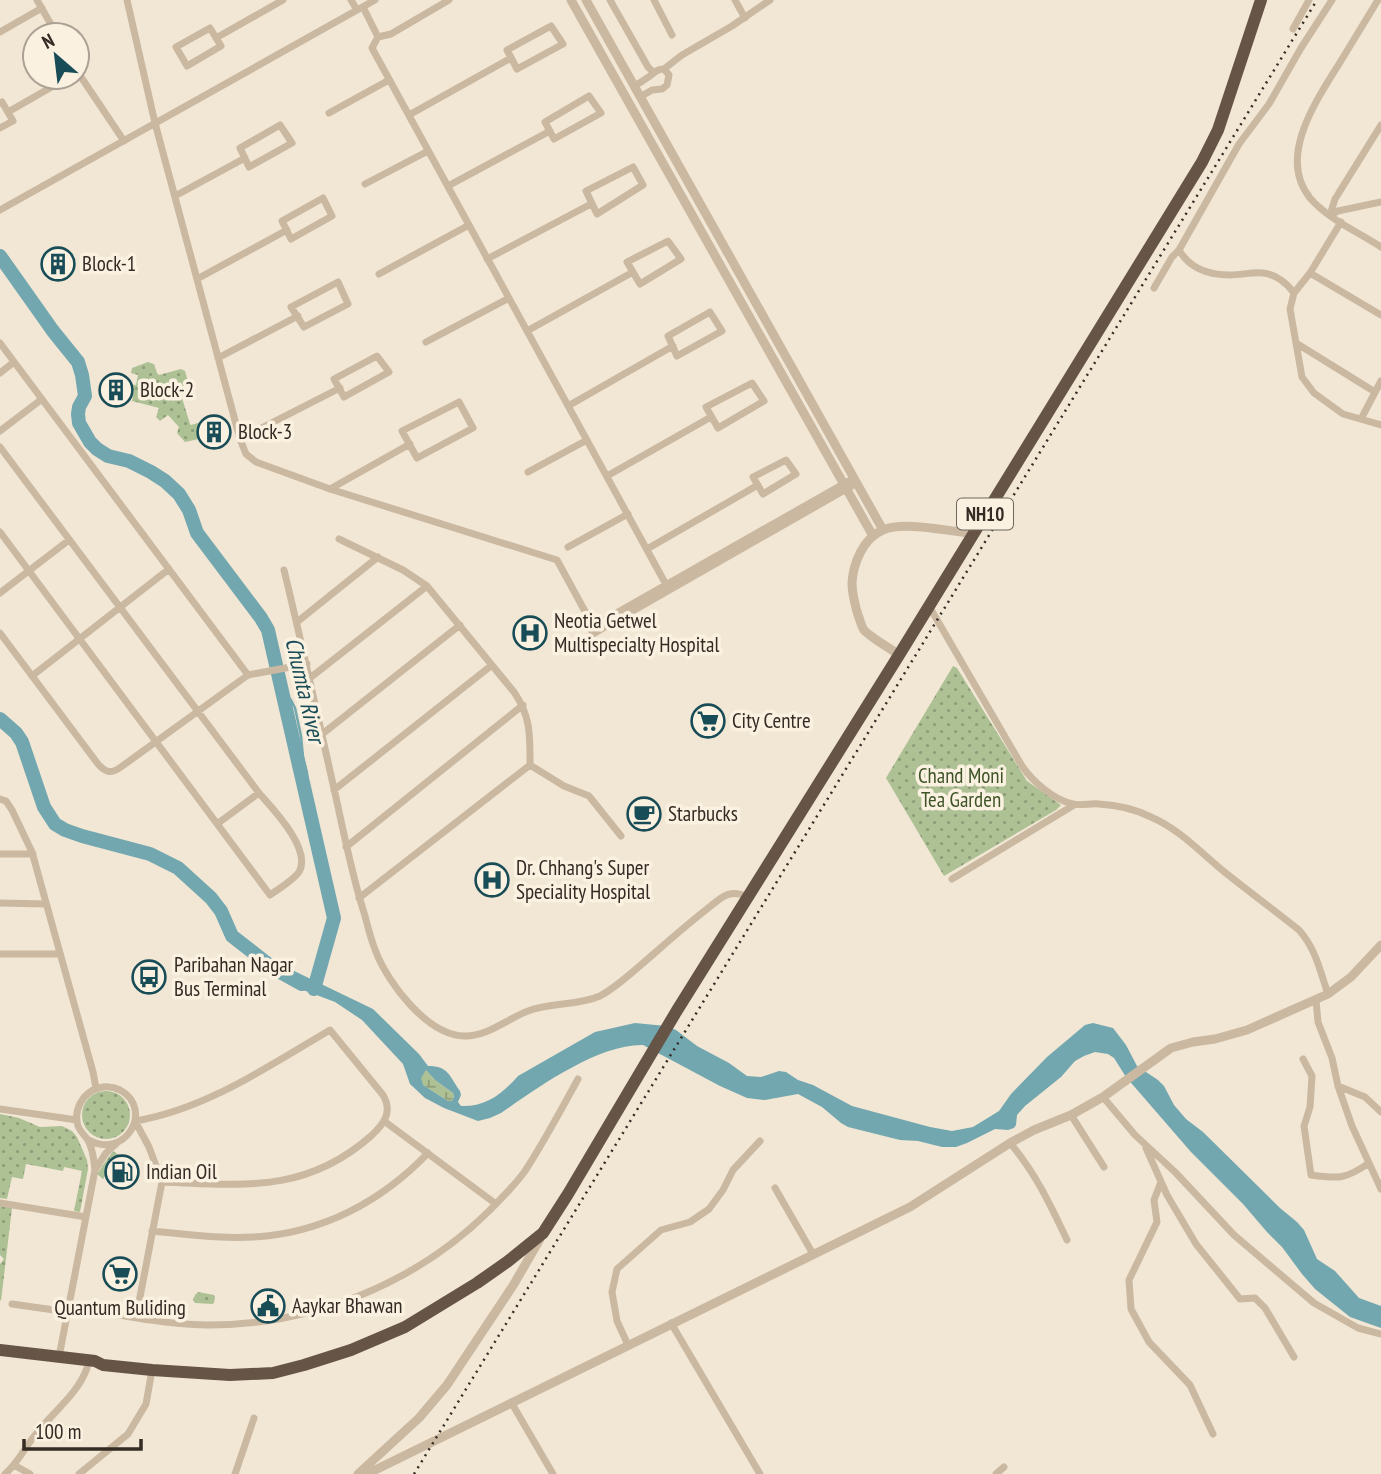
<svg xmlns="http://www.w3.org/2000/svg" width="1381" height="1474" viewBox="0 0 1381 1474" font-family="'PT Sans Narrow',sans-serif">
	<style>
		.grass { fill: url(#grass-dots) }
		.wetland { fill: url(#wetland-marsh) }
		.water { fill: #72a7b0; fill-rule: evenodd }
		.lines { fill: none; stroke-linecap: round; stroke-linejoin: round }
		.stream { stroke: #72a7b0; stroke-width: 2.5 }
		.river { stroke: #72a7b0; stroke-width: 14 }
		.minor { stroke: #cab8a1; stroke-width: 7 }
		.tertiary { stroke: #cab8a1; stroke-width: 9 }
		.trunk { stroke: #665547; stroke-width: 12 }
		.rail { stroke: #342b24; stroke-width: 2.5; stroke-dasharray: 2 5; stroke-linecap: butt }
		.labels { text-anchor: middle; stroke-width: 7; stroke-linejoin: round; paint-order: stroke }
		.shield { fill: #faf1e1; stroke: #6f665d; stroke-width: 2 }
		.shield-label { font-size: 19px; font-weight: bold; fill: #342b24 }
		.poi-label { font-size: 21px; fill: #342b24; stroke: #faf1e1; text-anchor: start }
		.park-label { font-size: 21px; fill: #3e5327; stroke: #faf1e1 }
		.water-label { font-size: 23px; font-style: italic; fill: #184c57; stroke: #faf1e1 }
	</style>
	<defs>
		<pattern id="grass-dots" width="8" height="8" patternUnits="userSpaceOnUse" patternTransform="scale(1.75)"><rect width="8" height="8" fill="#adc195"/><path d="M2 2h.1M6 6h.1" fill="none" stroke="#8e9d79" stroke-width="1.8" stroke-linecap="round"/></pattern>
		<pattern id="wetland-marsh" width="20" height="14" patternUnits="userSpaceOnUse" patternTransform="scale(1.75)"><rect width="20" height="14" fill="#adc195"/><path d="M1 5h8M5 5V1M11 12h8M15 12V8" fill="none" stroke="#8e9d79"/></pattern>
	</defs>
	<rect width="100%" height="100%" fill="#f2e7d5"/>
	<!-- grass -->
	<path class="grass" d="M148 362 154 364 157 373 159 375 181 369 185 371 190 388 183 392 182 398 190 424 191 425 198 423 201 425 204 435 203 438 185 442 177 433 179 427 168 415 160 421 156 417 159 408 132 401 134 391 122 388 123 383 136 385 138 375 131 373 132 368Z
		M953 666 957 668 1027 781 1061 805 1056 810 944 876 886 778Z
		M82 1115a24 24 0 1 1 48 0a24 24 0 1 1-48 0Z
		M0 1114 19 1118 40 1127 62 1126 72 1131 77 1137 87 1160 88 1169 80 1212 74 1211 82 1171 64 1167 63 1171 26 1164 23 1179 12 1177 7 1199 0 1198Z
		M113 1151 119 1155 103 1179 97 1174Z
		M0 1206 12 1208 1 1301 0 1300V1264L4 1259 0 1255Z
		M198 1292 214 1295 215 1297 214 1303 212 1304 195 1303 193 1300 195 1295Z"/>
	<!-- wetland -->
	<path class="wetland" d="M426 1070 435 1080 453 1093 454 1095 452 1101H448L423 1085 421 1082V1076Z"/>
	<!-- water -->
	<path class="water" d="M290 969 373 1009 419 1054 428 1066C449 1066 449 1076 460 1091L461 1095 458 1102 461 1106C486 1107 502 1094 518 1076L595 1032 635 1023 666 1026 676 1030 697 1046 729 1063 747 1076 761 1077 779 1071 786 1072 798 1080 813 1085 852 1106 930 1127 952 1131 973 1127 999 1111 1011 1094 1047 1057 1085 1025 1093 1023 1113 1028 1126 1045 1137 1066 1158 1080 1164 1086 1174 1105 1186 1119 1203 1132 1280 1208 1297 1222 1304 1230 1317 1259 1335 1271 1359 1298 1381 1306V1328L1350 1317 1315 1289 1302 1274 1282 1247 1267 1232 1243 1204 1191 1152 1126 1077 1114 1058 1108 1054 1095 1052 1084 1056 1075 1061 1061 1077 1025 1106 1017 1115 1016 1125 1014 1128 1008 1130 995 1129 967 1143 956 1147H942L918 1141 900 1140 848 1127 841 1123 822 1107 798 1094 765 1100 747 1098 720 1086 643 1045C598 1044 537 1088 501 1113L490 1118 478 1121 444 1108 425 1098 410 1084 403 1064 362 1020 335 1002 298 988 283 979ZM426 1070 435 1080 453 1093 454 1096 452 1101H448L423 1085 421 1078Z"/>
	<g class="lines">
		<!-- stream -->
		<path class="stream" d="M282 691 291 700 295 708 301 736 303 757 307 773V779L302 785"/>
		<!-- river -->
		<path class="river" d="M0 256 53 331 78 362 82 375 85 396 79 407 78 414 79 423 90 442 97 449 108 456 129 461 151 472 165 481 179 494 189 510 197 533 261 618 268 630 334 918 314 989
			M0 719 16 733 22 742 44 807 55 824 65 830 82 836 150 854 178 868 211 898 221 911 232 936 273 968 302 984"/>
		<!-- minor -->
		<path class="minor" d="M37 0 57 35
			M127 0 155 123 240 439 246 454 256 462 330 489 557 560 593 626
			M351 0 357 10
			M610 0 648 67 653 72
			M654 0 672 35
			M735 0 745 18
			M1378 0C1365 21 1352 43 1339 64 1316 101 1277 157 1310 198 1328 219 1358 232 1381 247
			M363 7 378 37 372 48 669 590
			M551 26 563 44 517 69 507 50Z
			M210 28 221 46 187 66 176 47Z
			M1293 29 1309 0
			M0 32 42 8
			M378 37 391 34 449 0
			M216 38 283 0
			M77 71 124 141
			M634 86C638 84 643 81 647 78 654 74 655 69 664 69L682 55 732 26 770 0
			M589 96 601 113 554 139 545 122Z
			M640 97 652 90 662 89 667 85 669 75 664 69
			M0 103 2 102 13 121 0 128
			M8 112 69 77
			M329 113 389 80
			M409 115 511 58
			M280 125 292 143 249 167 240 148Z
			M633 167 643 185 597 214 586 191Z
			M365 184 428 151
			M448 186 550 131
			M175 196 245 158
			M323 198 332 216 291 239 282 221Z
			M0 210 375 0
			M1330 215 1335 199 1381 125
			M1330 215 1338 211 1381 202
			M1341 222 1310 273 1381 315
			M668 241 681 259 640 284 627 262Z
			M1179 250C1190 269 1208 275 1230 275 1241 275 1252 272 1263 273 1275 274 1287 283 1294 293L1290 309 1302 377 1314 393 1343 414 1381 425
			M487 259 591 204
			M379 274 469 225
			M197 279 287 230
			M338 282 348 304 304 327 291 307Z
			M1154 288 1172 257 1179 250 1239 144 1269 104 1301 48 1332 0
			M1294 293 1310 273
			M710 312 722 331 677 356 668 336Z
			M527 331 633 272
			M426 342 509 298
			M0 343 248 675
			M1296 343 1375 392
			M377 356 389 372 344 397 334 379Z
			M218 358 298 316
			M0 373 14 362
			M752 383 764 401 718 428 706 407Z
			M459 402 473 428 417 458 402 431Z
			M568 406 673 346
			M1361 419 1381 381
			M0 431 42 399
			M240 439 340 388
			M0 447 259 793C273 809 310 847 300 870 297 878 277 890 270 895L0 532
			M786 460 796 474 763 494 753 477Z
			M528 472 587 440
			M607 476 711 417
			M854 478 590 628 593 634 617 620 857 483
			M330 489 410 444
			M339 539 403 570 427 586 514 692C531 717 530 735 530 765
			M568 547 628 514
			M647 549 758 485
			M284 570C302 644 318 718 335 793 344 834 352 876 365 916 368 928 371 940 376 952 388 983 427 1035 464 1036 487 1037 507 1019 528 1011 551 1002 577 1006 600 996 615 988 629 975 642 964 664 945 685 926 707 909 722 897 729 888 748 897
			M0 593 69 540
			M929 606 1022 766C1033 782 1054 800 1073 804 1081 806 1091 803 1099 804 1117 805 1135 809 1151 817 1181 830 1202 854 1227 874 1251 893 1275 911 1299 930 1316 949 1320 971 1328 994
			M297 622 378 557
			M0 633 98 764C106 773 111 774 121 767L248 675 307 664
			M32 676 169 569
			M310 678 427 586
			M321 735 460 625
			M530 765 564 786 589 796 621 836
			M334 790 492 665
			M0 799 6 801 12 810 32 852 93 1072 96 1088
			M217 824 259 793
			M346 847 523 705
			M0 854H33
			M952 879 1074 805
			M359 898 530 765
			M0 903 46 904
			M0 954H60
			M1316 1000 1318 1022 1332 1058 1338 1086 1352 1126 1381 1189
			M1303 1059 1312 1076 1310 1107 1304 1126 1311 1175C1339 1179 1346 1179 1369 1163
			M1338 1086 1365 1097 1381 1112
			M1103 1097 1135 1135 1175 1172 1234 1235 1314 1303 1358 1328 1381 1334
			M0 1109 77 1120
			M1071 1115 1104 1167
			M384 1121 496 1204
			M1010 1143C1035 1172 1051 1206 1067 1240
			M1146 1148 1167 1195 1196 1244 1240 1299 1255 1298 1265 1308 1294 1357
			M95 1170 106 1153 116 1144
			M1161 1182 1154 1200 1157 1222 1129 1280 1131 1309 1149 1342 1190 1385 1213 1434
			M775 1188 813 1254
			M0 1203 86 1217
			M152 1231C186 1234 220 1239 254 1237 322 1233 381 1202 428 1153
			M12 1304 68 1312
			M69 1306C115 1314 160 1324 206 1325 311 1326 415 1284 489 1211 502 1198 515 1185 525 1171 544 1142 561 1110 578 1079
			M136 1318 162 1182 149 1147 135 1121C206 1109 269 1066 330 1030L383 1095C393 1112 384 1124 371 1136 305 1194 242 1185 162 1182
			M671 1323 760 1474
			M628 1345 617 1321 612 1292 617 1269 661 1230 690 1222 709 1209 723 1190 733 1170 760 1141
			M59 1357 95 1170C94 1161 93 1147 87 1139 84 1134 80 1132 78 1126 73 1110 83 1092 99 1088 106 1086 114 1087 120 1090 155 1109 125 1162 87 1139
			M511 1402 553 1474
			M14 1465 30 1474
			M5 1474C18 1463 25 1447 36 1434 52 1413 78 1394 87 1368
			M79 1474 128 1434 146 1404 152 1370
			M235 1474 254 1418
			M996 1474 1004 1467"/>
		<!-- tertiary -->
		<path class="tertiary" d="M571 0 873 536
			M586 0 883 530
			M899 655C890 648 871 638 864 630 861 626 860 619 858 615 855 605 852 594 852 583 853 564 863 538 883 530 904 521 950 531 974 534
			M358 1474 419 1418 447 1385 514 1284 540 1239
			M367 1474 910 1207 1010 1143 1034 1130 1071 1115 1103 1097 1171 1048 1193 1042 1215 1039 1247 1030 1328 994 1351 977 1381 945"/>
		<!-- trunk -->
		<path class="trunk" d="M0 1350 95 1361 103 1365 152 1370 230 1375 273 1373 304 1365 351 1350 405 1327 477 1283 507 1262 543 1233 568 1194 676 1012 899 655 1202 162 1218 130 1261 0"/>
		<!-- rail -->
		<path class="rail" d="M414 1474 1317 0"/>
	</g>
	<!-- icons -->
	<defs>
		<symbol id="building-ring" viewBox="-11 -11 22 22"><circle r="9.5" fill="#faf1e1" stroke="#184c57" stroke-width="1.5"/><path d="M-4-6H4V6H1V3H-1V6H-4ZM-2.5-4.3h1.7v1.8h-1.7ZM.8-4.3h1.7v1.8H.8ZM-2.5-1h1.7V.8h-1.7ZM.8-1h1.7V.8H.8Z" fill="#184c57"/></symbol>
		<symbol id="hospital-ring" viewBox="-11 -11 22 22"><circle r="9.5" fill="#faf1e1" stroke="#184c57" stroke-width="1.5"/><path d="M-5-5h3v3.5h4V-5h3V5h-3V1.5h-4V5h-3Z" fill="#184c57"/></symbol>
		<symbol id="supermarket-ring" viewBox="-11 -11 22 22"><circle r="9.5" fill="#faf1e1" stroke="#184c57" stroke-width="1.5"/><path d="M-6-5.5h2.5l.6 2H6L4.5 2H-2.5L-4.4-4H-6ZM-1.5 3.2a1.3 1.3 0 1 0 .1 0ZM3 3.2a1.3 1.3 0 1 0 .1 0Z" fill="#184c57"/></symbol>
		<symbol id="cafe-ring" viewBox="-11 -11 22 22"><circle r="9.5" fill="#faf1e1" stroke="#184c57" stroke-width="1.5"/><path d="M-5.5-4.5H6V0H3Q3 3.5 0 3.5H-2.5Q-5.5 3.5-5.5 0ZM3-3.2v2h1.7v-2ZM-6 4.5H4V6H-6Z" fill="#184c57"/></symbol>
		<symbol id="bus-ring" viewBox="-11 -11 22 22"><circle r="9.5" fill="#faf1e1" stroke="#184c57" stroke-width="1.5"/><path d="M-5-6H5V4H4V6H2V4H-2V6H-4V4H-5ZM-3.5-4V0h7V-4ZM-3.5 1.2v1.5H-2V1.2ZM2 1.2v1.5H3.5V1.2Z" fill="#184c57"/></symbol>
		<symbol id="fuel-ring" viewBox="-11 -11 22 22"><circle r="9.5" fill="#faf1e1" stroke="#184c57" stroke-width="1.5"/><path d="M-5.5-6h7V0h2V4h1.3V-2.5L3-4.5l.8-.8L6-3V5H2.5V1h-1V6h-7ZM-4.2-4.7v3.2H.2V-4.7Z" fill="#184c57"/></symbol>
		<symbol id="civic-ring" viewBox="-11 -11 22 22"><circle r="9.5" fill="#faf1e1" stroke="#184c57" stroke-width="1.5"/><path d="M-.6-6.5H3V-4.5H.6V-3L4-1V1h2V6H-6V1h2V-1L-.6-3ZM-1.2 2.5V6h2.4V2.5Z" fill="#184c57"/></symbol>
	</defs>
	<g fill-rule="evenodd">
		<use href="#building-ring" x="39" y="245" width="38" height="38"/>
		<use href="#building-ring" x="97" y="371" width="38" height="38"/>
		<use href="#building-ring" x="195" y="413" width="38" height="38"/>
		<use href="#hospital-ring" x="511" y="614" width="38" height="38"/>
		<use href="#supermarket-ring" x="689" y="702" width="38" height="38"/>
		<use href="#cafe-ring" x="625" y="795" width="38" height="38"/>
		<use href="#hospital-ring" x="473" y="861" width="38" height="38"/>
		<use href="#bus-ring" x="130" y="958" width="38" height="38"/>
		<use href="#fuel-ring" x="103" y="1153" width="38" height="38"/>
		<use href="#supermarket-ring" x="101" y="1255" width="38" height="38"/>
		<use href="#civic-ring" x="249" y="1287" width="38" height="38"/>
	</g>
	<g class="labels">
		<!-- shield labels -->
		<rect class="shield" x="957" y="498.5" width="56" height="31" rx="5"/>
		<g class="shield-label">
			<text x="985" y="521">NH10</text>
		</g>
		<!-- poi labels -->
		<g class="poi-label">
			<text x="82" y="271">Block-1</text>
			<text x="140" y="397">Block-2</text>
			<text x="238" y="439">Block-3</text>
			<text x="554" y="628">Neotia Getwel<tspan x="554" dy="24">Multispecialty Hospital</tspan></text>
			<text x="732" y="728">City Centre</text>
			<text x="668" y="821">Starbucks</text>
			<text x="516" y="875">Dr. Chhang's Super<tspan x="516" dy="24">Speciality Hospital</tspan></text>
			<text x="174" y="972">Paribahan Nagar<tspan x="174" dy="24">Bus Terminal</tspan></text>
			<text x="146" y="1179">Indian Oil</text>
			<text x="292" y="1313">Aaykar Bhawan</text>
			<text x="120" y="1315" text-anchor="middle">Quantum Buliding</text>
		</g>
		<!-- park labels -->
		<g class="park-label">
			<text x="961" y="783">Chand Moni<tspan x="961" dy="24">Tea Garden</tspan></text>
		</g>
		<!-- water labels -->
		<g class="water-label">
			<text transform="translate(305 690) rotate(77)" y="8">Chumta River</text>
		</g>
	</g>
	<!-- north arrow -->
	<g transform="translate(56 56) rotate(332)"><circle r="33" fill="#faf1e1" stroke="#aba295" stroke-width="2"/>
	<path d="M0-5L12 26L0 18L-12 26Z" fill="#184c57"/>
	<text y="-10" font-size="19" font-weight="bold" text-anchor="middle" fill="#342b24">N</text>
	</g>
	<!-- scale -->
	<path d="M24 1439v10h117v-10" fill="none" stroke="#342b24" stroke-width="3.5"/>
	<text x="35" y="1439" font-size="21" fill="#342b24" stroke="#faf1e1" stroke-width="5" paint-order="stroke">100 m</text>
</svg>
